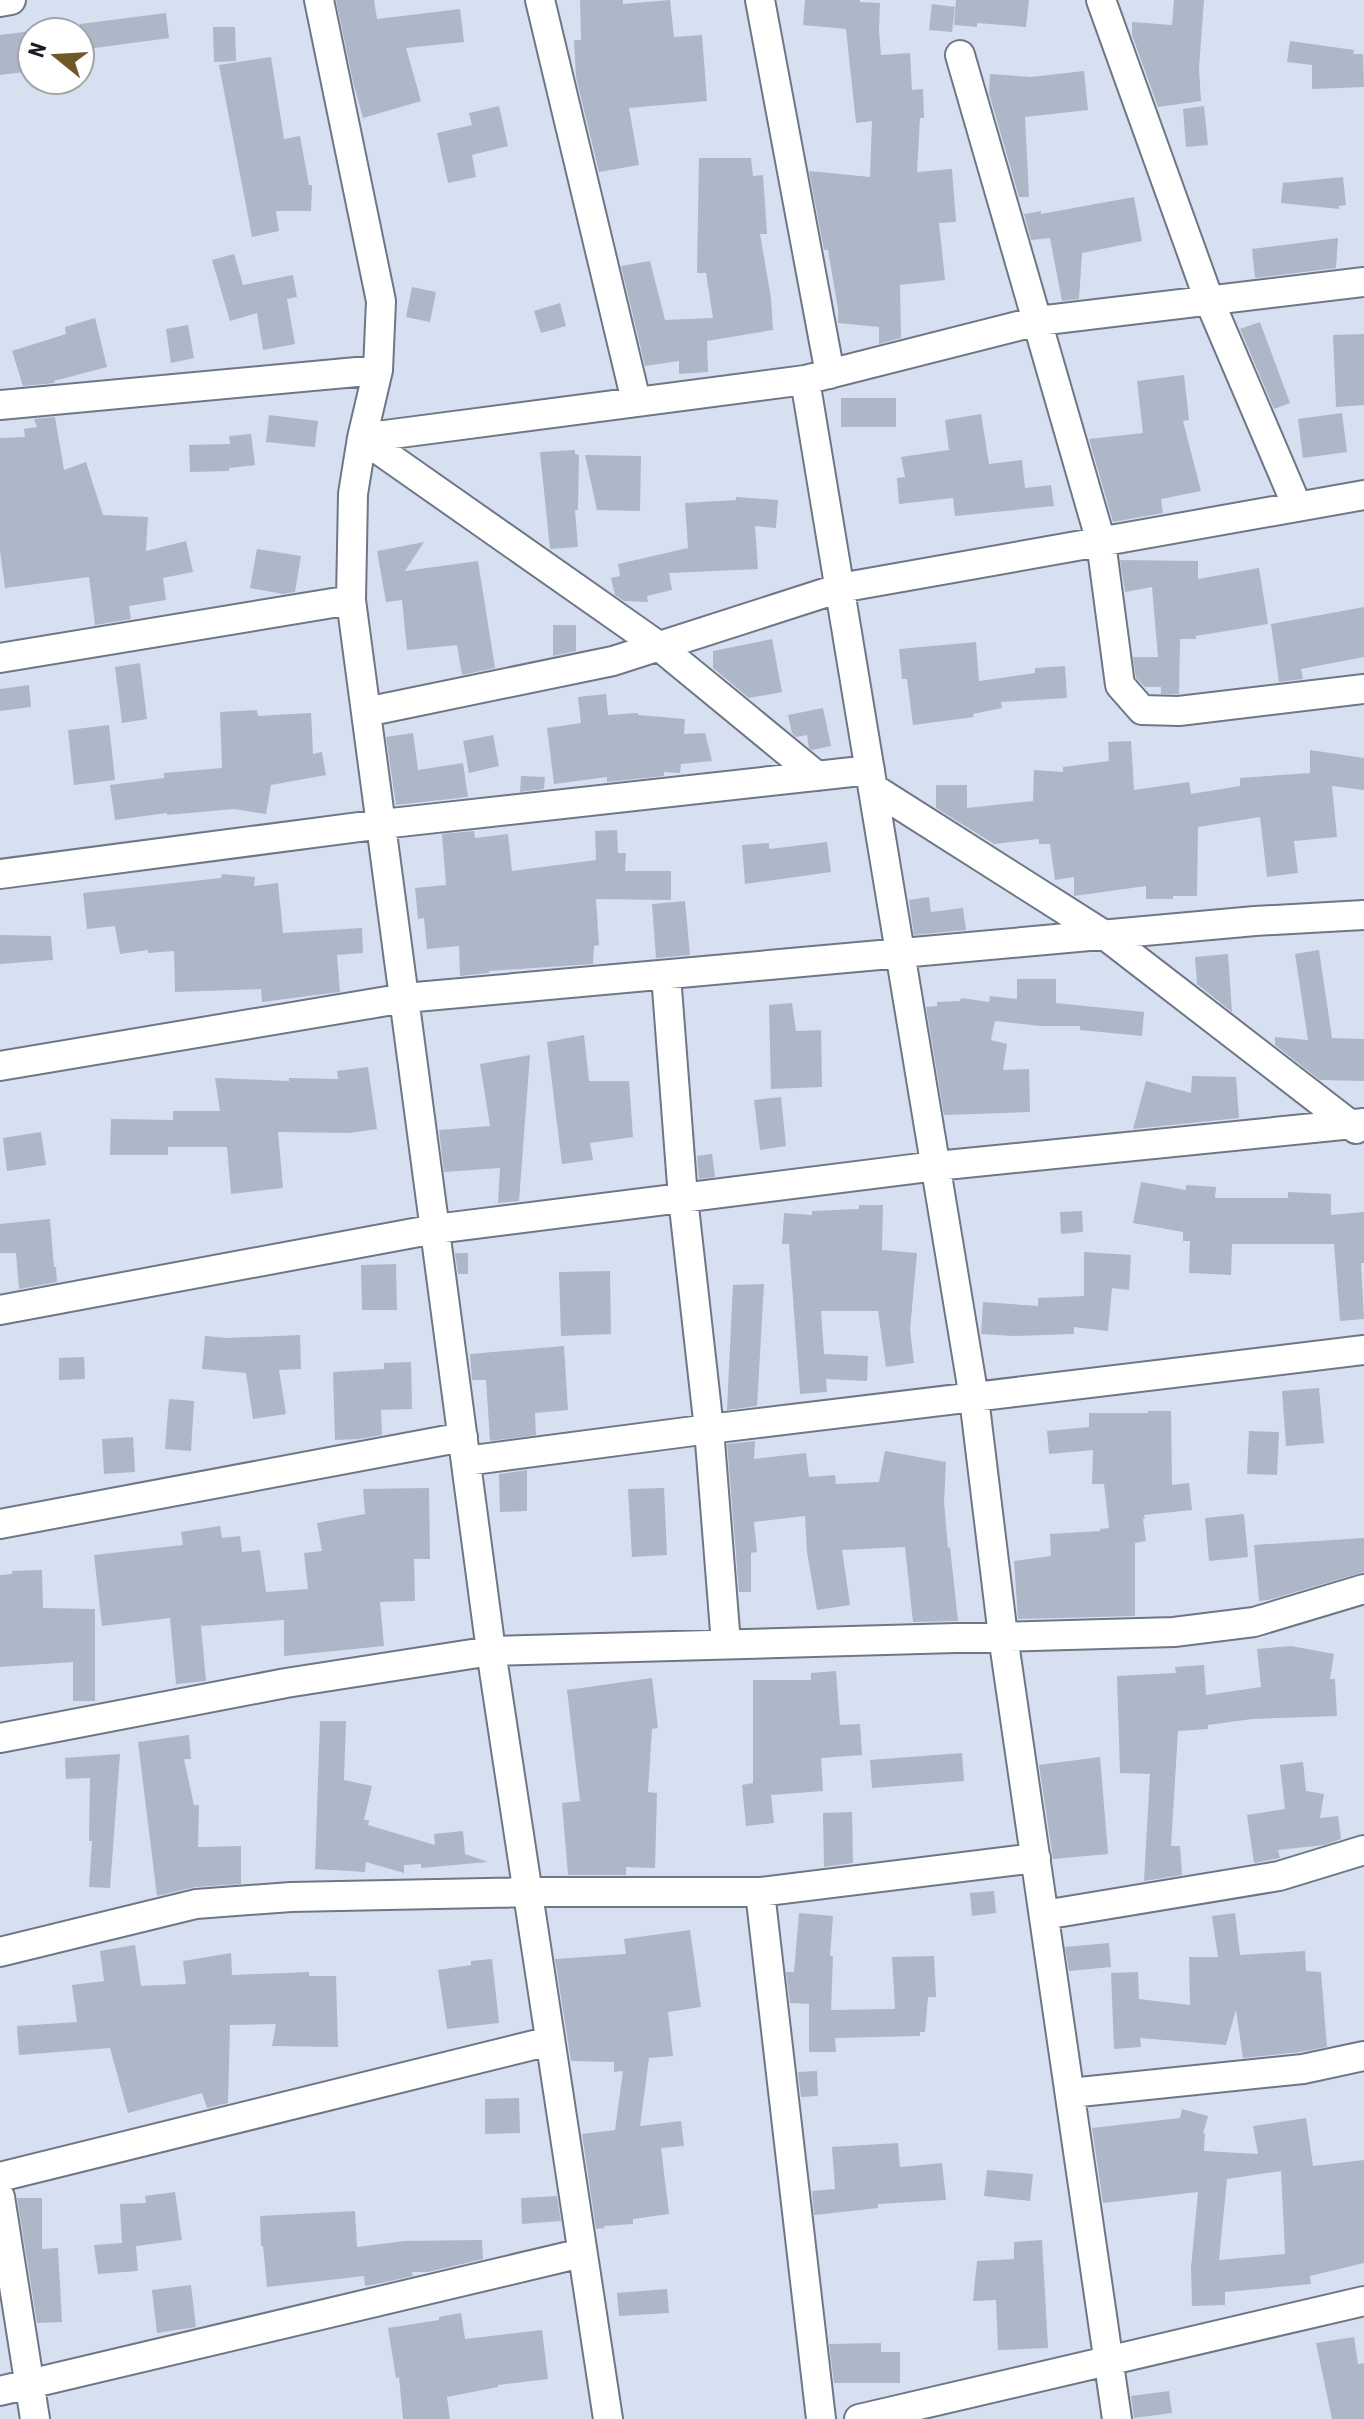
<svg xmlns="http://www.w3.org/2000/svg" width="1364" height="2419" viewBox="0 0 1364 2419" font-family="'Roboto Condensed',sans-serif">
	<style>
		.building { fill: #adb7c7; fill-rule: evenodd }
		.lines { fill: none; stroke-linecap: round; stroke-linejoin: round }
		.minor-casing { stroke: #6e7786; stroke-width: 32 }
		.minor { stroke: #fff; stroke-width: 28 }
	</style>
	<rect width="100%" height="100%" fill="#d6e0f1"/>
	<!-- building -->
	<path class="building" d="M336 0H374L377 19 460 9 464 42 406 48 421 101 363 118 353 82Z
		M580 0H623V4L670 0 674 37 702 35 707 101 629 108 639 165 599 172 576 77 574 40H581Z
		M805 0H860V2L880 3 879 31 881 55 910 53 912 90 923 89 924 118H920L917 172 952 169 956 222 939 223 945 280 900 285 901 338 879 344V327L838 323V309L828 250H824L809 171 870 177 872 121 856 123 846 29 803 25Z
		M956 0H1029L1026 27 977 23V27L954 25Z
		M1174 0H1204L1199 68 1201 101 1158 107 1132 35V22L1172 25Z
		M932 4 955 7 952 32 929 30Z
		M166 13 169 38 80 50V24Z
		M213 27H235L236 61 214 62Z
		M32 31V71L0 75V35Z
		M1290 41 1354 50 1353 54H1363L1364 87 1312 89V65L1287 62Z
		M271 57 284 139 300 136 309 185H312L311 211H276L279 231 252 237 219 65Z
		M1084 71 1088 110 1025 117 1029 197H1019L989 93 990 74 1031 77Z
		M499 106 508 146 472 155 476 177 448 183 437 133 472 125 469 113Z
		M1204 106 1208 145 1186 147 1183 109Z
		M699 158H751L753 176 763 175 767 234H760L771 298 773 330 707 341 708 372 679 374V361L645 366 621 266 650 261 665 320 713 318 706 273H697Z
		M1343 177 1346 205 1339 206V209L1281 203 1283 183Z
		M1134 197 1142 241 1082 253 1079 299 1062 301 1050 238 1031 240 1024 214 1041 211V214Z
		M1338 238 1336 268 1255 278 1252 249Z
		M234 254 243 285 293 275 297 297 287 299 295 344 263 350 257 313 230 321 212 260Z
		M412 287 436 292 430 322 406 317Z
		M560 303 566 326 541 333 534 311Z
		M95 318 107 367 54 381 55 383 23 386 12 351 66 334 65 327Z
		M1260 322 1290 403 1274 409 1240 329Z
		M188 325 194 358 171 363 166 329Z
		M1364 334V405L1336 407 1333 335Z
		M1184 375 1189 420 1183 421 1201 491 1161 499 1163 513 1113 522 1089 439 1143 433 1137 381Z
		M841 398H896V427H841Z
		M1342 413 1347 452 1303 458 1298 419Z
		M981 414 989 464 1022 460 1025 488 1051 485 1054 506 955 516 953 498 899 504 897 478 905 477 901 457 949 450 945 420Z
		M269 415 318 421 315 447 266 442Z
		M55 417 64 470 86 462 103 515 148 517 146 551 186 541 193 572 163 578 166 600 129 606 131 619 95 625 89 577 5 588 0 551V438L25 437 24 429 37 427 34 419Z
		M251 434 255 465 229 468V471L190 472 189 445 230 444 229 436Z
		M575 450V454L579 455 578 510H575L578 547 550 549 540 452Z
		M585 455 641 456 640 511 597 510Z
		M736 497 778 500 776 528 755 526 758 569 669 573 672 590 647 596 648 602 624 601 615 595 611 578 620 576 618 564 688 548 685 503 736 500Z
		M424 542 405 571 478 561 495 668 462 675 457 645 407 650 402 600 386 602 377 551Z
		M257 549 301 556 295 592 283 594 250 588Z
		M1120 560 1198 561V579L1259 568 1268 624 1196 636V639H1180L1179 694H1161V687H1145L1136 678 1133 657H1158L1152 587 1125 592Z
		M1364 607V657L1301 669 1303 679 1279 682 1271 624Z
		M553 625H576V651L553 656Z
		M772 639 782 692 749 698 713 668V651Z
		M976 642 979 681 1035 673V668L1065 666 1067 698 1001 702 1002 708 973 714 974 717 913 725 907 679H902L899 649Z
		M140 663 147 719 122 723 115 667Z
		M29 685 31 707 0 711V689Z
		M606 694 608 715 638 713V715L685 719 684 734 705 733 712 761 681 764 680 773 664 772V776L607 782V777L554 784 547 728 581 723 578 697Z
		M823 708 831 746 812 750 809 748 807 735 796 737 792 733 788 715Z
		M257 710 258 716 311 713 313 754 322 752 326 775 271 785 266 814 234 809 167 815V813L115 820 110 785 164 778V773L222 768 220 712Z
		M109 725 115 780 74 785 68 730Z
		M413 733 418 770 463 763 468 797 396 805 386 737Z
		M493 735 499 766 469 773 463 741Z
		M1131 741 1134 790 1189 782 1191 794 1240 786V778L1310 773V750L1364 758V790L1332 786 1337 837 1294 841 1298 873 1267 877 1260 817 1198 827 1197 896H1173V899H1146V886L1074 896V877L1055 880 1050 844H1039V839L994 844 936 808V785H967V808L1033 801 1034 770 1063 772V767L1109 761 1108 742Z
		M521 776 545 777 544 789 520 792Z
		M617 830 618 853H626L625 871H671V900L596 899 599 945 594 946 593 964 489 971V973L460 976 459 946 427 949 424 918 418 919 415 888 446 885 442 834 474 831 475 838 508 834 512 871 596 860 595 831Z
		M827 842 831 872 745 884 742 845 769 843V849Z
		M222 874 255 877 254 886 278 883 283 933 362 928 363 953 337 955 340 992 262 1002 261 989 175 992 174 951 148 953V950L120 954 115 926 87 929 83 893 221 878Z
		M929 897 931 912 963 908 966 930 914 935 909 900Z
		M685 901 690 955 656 958 652 904Z
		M0 935 51 936 53 960 0 964Z
		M1319 950 1332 1038 1364 1039V1081L1320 1080 1275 1045V1037L1308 1040 1295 954Z
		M1228 954 1232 1012 1197 984 1195 957Z
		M1017 979H1056V1003L1144 1012 1142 1036 1080 1030V1026H1041L995 1021 991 1040 1007 1044 1003 1070 1029 1069 1030 1112 944 1115 926 1007 937 1006V1002L960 1001 961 998 989 1002 990 996 1017 999Z
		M792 1003 796 1031 821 1030 822 1087 771 1089 769 1005Z
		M584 1035 589 1081H629L633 1137 590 1143 593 1160 562 1164 547 1042Z
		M530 1055 519 1201 498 1203 500 1168 444 1172 439 1130 490 1126 480 1064Z
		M368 1067 377 1129 350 1133 278 1132 283 1188 231 1194 227 1147H168V1155H110L111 1119 173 1120V1111H220L215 1078 289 1081V1078L338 1079 337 1071Z
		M1192 1076 1236 1077 1239 1118 1133 1129 1146 1081 1191 1093Z
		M781 1097 786 1146 760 1150 754 1100Z
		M41 1132 46 1165 7 1171 3 1138Z
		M712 1154 715 1177 699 1179 697 1156Z
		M1141 1182 1186 1190V1185L1216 1187 1215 1198H1288V1192L1331 1194V1215L1364 1212V1263H1361L1364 1319 1340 1321 1334 1244H1232L1231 1275 1189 1273 1190 1241H1183V1232L1133 1223Z
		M859 1205H883L882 1250 917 1253 910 1330 914 1363 886 1367 878 1311H821L824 1354 868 1356 867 1381 826 1379 827 1392 800 1394 789 1244H782L784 1213 812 1215V1211L859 1209Z
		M1082 1211 1083 1232 1061 1234 1060 1212Z
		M50 1219 54 1267H56L57 1282 19 1289 16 1253H0V1224Z
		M1084 1252 1131 1255 1129 1290 1112 1288 1108 1331 1074 1327V1334L1014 1336 981 1334 983 1302 1038 1306V1298L1084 1296Z
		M455 1253H468V1274H458Z
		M396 1264 397 1310H362L361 1265Z
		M610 1271 611 1334 561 1336 559 1272Z
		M764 1284 757 1406 727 1410 733 1285Z
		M300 1335 301 1369 279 1370 286 1414 253 1419 246 1373 202 1369 205 1336 227 1338Z
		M564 1346 568 1410 535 1413 536 1435 490 1441 486 1380H472L470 1354Z
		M84 1357 85 1379 59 1380V1358Z
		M411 1362 412 1409 381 1410 382 1435 359 1439 335 1440 333 1372 384 1369V1363Z
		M1319 1388 1324 1443 1286 1446 1282 1391Z
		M169 1399 194 1401 191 1451 165 1449Z
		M1148 1411H1171L1172 1485 1189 1483 1192 1510 1144 1515 1145 1519H1143L1146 1541 1135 1543V1616L1018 1619 1014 1561 1051 1556 1050 1534 1100 1531V1529L1109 1528 1104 1484H1092L1093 1450 1049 1454 1047 1431 1089 1427V1413H1148Z
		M1249 1431 1279 1432 1277 1475 1247 1474Z
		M133 1437 135 1472 104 1474 102 1439Z
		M755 1441 754 1459 806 1453 809 1477 835 1475 836 1484 879 1482 885 1451 946 1462 944 1502 948 1548 950 1547 958 1621 913 1622 905 1547 842 1550 850 1605 817 1610 807 1552 805 1516 754 1522 757 1552 751 1553V1592H739L727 1444Z
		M527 1470V1511L500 1512 499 1474Z
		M429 1488 430 1559H414L415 1601 380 1602 384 1646 284 1656V1620L201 1626 206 1681 176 1684 170 1618 102 1626 94 1555 183 1545 181 1532 220 1526 222 1538 240 1536 242 1552 260 1550 266 1592 308 1589 304 1553 322 1551 317 1523 365 1514 363 1489Z
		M664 1488 667 1555 632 1557 628 1489Z
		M1244 1514 1248 1557 1209 1561 1205 1518Z
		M1364 1538V1572L1268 1600 1259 1601 1254 1545Z
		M42 1570 43 1608 95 1609V1701H73V1662L0 1667V1575L12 1574V1571Z
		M1291 1646 1334 1654 1330 1679H1335L1337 1716 1252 1719 1208 1725V1729L1178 1731 1171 1846H1180L1182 1875 1144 1881 1150 1774 1120 1773 1117 1676 1176 1673 1175 1667 1204 1665 1206 1695 1261 1687 1257 1649Z
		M836 1671 840 1725 860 1724 862 1755 821 1758 823 1791 771 1795 774 1823 746 1826 742 1785 753 1783V1680H811V1673Z
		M652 1678 658 1728 652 1729 648 1792 657 1793 655 1868 626 1867V1875H568L562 1803 580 1801 567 1690Z
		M320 1721H346L344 1780 372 1786 364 1820H369L368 1825 435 1845 434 1834 463 1831 465 1854 488 1862 421 1868V1864L404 1865V1873L366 1862 365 1872 315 1869Z
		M189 1735 191 1759H184L194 1805H199L198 1847 241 1846V1884L195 1887 157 1896 138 1742Z
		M962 1753 964 1781 872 1788 870 1760Z
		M120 1754 110 1888 89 1887 92 1841H89L90 1778 66 1779 65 1758Z
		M1100 1757 1108 1854 1053 1859 1039 1765Z
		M1303 1762 1306 1791 1324 1794 1320 1818 1338 1816 1341 1839 1324 1845 1278 1850 1280 1858 1254 1863 1247 1815 1285 1809 1280 1765Z
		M852 1812 853 1863 824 1867 823 1813Z
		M994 1891 996 1913 972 1916 970 1893Z
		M799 1913 833 1916 830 1956H833L831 2010 895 2009 892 1957 934 1956 936 1997H928L925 2032H920V2036L835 2038 836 2052H809V2004L790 2003 786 1972H794Z
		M1235 1913 1240 1955 1305 1951 1306 1971 1321 1972 1327 2047 1300 2052 1243 2058 1236 2010 1226 2045 1140 2038 1141 2047 1114 2049 1111 1973 1138 1972 1139 1999 1190 2005 1189 1957H1218L1212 1916Z
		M690 1930 701 2007 668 2012 673 2056 649 2058 640 2126 681 2121 684 2146 661 2148 669 2214 633 2219V2224L604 2226 605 2228 596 2229 582 2134 615 2130 623 2071 614 2072V2062L571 2061 555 1959 626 1954 624 1939Z
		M1109 1943 1111 1967 1069 1971 1065 1947Z
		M135 1945 141 1986 186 1984 183 1961 231 1953 232 1975 309 1972V1976H336L338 2047 272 2046 276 2024 230 2025 228 2103 207 2108 202 2093 128 2113 110 2048 19 2055 17 2026 77 2022 72 1985 104 1981 100 1951Z
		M492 1959 499 2023 447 2029 438 1970 471 1965V1961Z
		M817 2071 818 2096 801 2097 798 2072Z
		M519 2098 520 2133 485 2134V2099Z
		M1182 2109 1208 2116 1203 2134 1205 2133 1204 2151 1258 2154 1253 2126 1306 2118 1313 2166 1364 2160V2263L1310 2276 1311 2284 1225 2292V2305L1192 2306 1191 2268 1198 2192 1103 2203 1092 2128 1180 2118ZM1281 2171 1285 2254 1219 2260 1227 2179Z
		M898 2143 900 2167 942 2163 946 2200 878 2204V2208L814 2215 812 2191 835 2189 832 2147Z
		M987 2170 1033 2174 1030 2201 984 2196Z
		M175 2192 182 2240 136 2246 138 2271 98 2274 94 2245 122 2243 120 2204 146 2203 145 2196Z
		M557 2196 561 2221 522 2224 521 2198Z
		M17 2198H42V2249L58 2248 62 2322 37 2323Z
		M355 2211 357 2247 405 2241 482 2240 483 2259 428 2272H412L413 2276 376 2284 365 2286 364 2276 267 2287 263 2246H261L260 2216Z
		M1042 2240 1048 2348 998 2350 996 2300 973 2301 977 2261 1014 2259V2242Z
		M191 2285 196 2327 157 2333 152 2290Z
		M667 2289 669 2313 619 2316 617 2293Z
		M461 2313 465 2339 542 2330 548 2379 498 2385V2387L447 2397 450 2419H403L399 2377 396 2378 388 2328 439 2320V2317Z
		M1354 2337 1358 2364 1364 2363V2419H1332L1316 2343Z
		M881 2343V2352H900V2383H834L829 2344Z
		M1169 2391 1172 2413 1134 2418 1131 2396Z"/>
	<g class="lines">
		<defs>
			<path id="minor" d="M319 0 381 301 378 370 362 438 353 494 351 600 491 1651 608 2419
				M540 0 636 401
				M760 0 830 374
				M1101 0 1209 300 1297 506
				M0 2 11 0
				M960 55 1101 542 1120 685 1142 710 1179 711 1364 689
				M805 380 974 1398 1003 1636 1117 2419
				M0 405 378 370
				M362 438 805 380 1038 321 1364 282
				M362 438 660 647 817 776
				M0 658 351 600
				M366 712 613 661 840 588 1364 495
				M873 788 1106 936 1356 1129
				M0 874 382 824 870 770
				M666 975 683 1198 709 1429 726 1644
				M0 1066 405 998 1255 921 1364 915
				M0 1310 435 1229 936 1166 1364 1123
				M466 1461 709 1429 1364 1350
				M0 1524 463 1437
				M0 1738 286 1683 491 1651 1174 1632 1254 1622 1364 1589
				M760 1892 821 2419
				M1044 1915 1279 1876 1364 1850
				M0 1952 196 1904 291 1897 528 1892H760L1036 1858
				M1070 2093 1303 2069 1364 2056
				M0 2177 550 2041
				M0 2197 35 2419
				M0 2391 582 2253
				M859 2419 1364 2301"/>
		</defs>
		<!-- minor casing -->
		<use href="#minor" class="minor-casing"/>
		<!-- minor -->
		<use href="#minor" class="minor"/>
	</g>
	<!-- north arrow -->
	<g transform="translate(56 56) rotate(288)"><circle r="38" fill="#ffffff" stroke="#a3a4a6" stroke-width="2"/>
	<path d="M0-6L14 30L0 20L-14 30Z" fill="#715829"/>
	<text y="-12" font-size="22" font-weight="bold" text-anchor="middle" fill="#181b21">N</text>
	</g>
</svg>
